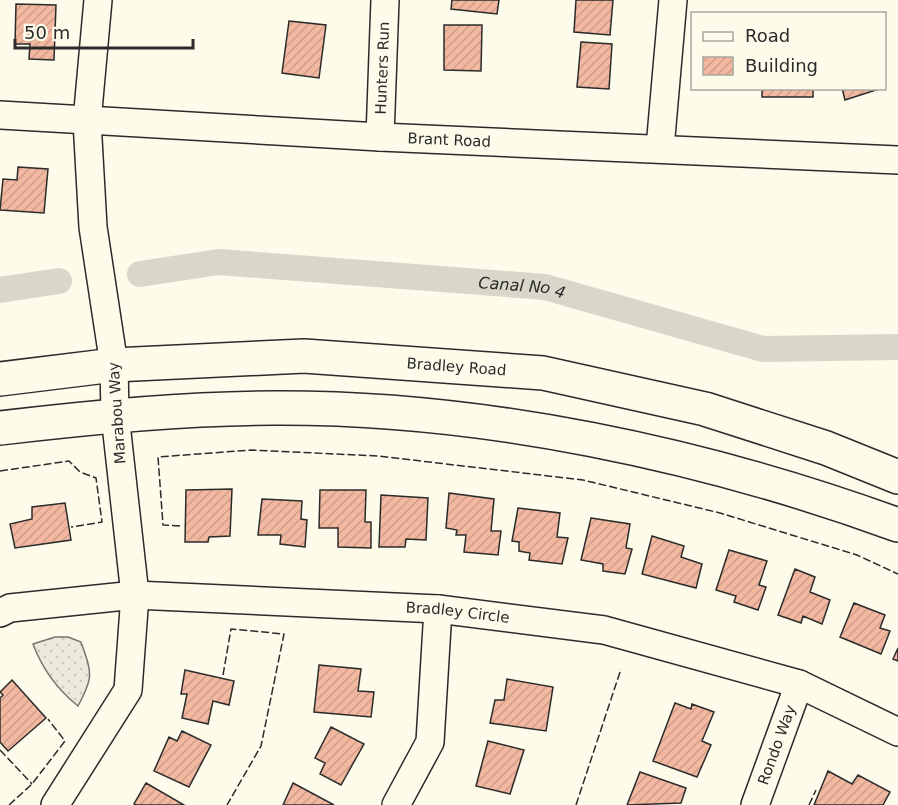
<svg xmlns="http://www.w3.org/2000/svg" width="898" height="805" viewBox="0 0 898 805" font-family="'DejaVu Sans',sans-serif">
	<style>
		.green { fill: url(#green-dots); stroke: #74746e; stroke-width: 1.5 }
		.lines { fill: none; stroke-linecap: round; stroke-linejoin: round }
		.canal { stroke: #d8d7c9; stroke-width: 26 }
		.building { fill: url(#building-hatch); stroke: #2b2b2b; stroke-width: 1.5 }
		.minor-casing { stroke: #2b2b2b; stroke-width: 30 }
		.major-casing { stroke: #2b2b2b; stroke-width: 36 }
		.minor { stroke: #fdfbea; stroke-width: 27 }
		.major { stroke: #fdfbea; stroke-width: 33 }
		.fence { stroke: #2b2b2b; stroke-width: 1.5; stroke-dasharray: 8 3; stroke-linecap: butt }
		.labels { text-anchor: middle; stroke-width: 4.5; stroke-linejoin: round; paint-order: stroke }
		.street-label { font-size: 15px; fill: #2b2b2b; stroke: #fdfbea }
		.water-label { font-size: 16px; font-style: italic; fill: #2b2b2b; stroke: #fdfbea }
	</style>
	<defs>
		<pattern id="green-dots" width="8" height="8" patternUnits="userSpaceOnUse" patternTransform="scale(1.5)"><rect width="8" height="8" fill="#ecebdb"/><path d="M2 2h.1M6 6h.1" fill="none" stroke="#cbcabc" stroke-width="1.8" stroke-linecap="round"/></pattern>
		<pattern id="building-hatch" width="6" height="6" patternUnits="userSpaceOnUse" patternTransform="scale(1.5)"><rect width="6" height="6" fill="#f2b8a0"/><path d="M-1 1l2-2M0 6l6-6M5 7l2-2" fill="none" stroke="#d09e8a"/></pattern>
	</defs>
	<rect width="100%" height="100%" fill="#fdfbea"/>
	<!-- green -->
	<path class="green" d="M55 637H68L81 642C92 674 94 676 78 706 58 690 42 668 33 644Z"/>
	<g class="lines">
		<!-- canal -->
		<g class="canal">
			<path id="s1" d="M140 274 219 262 545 287 763 349 898 347"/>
			<path d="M0 290 59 281"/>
		</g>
	</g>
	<!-- building -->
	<path class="building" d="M452 0H499L497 14 451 9Z
		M576 0H613L610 35 574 32Z
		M16 4 56 5 54 60 29 59 30 44H15Z
		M289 21 326 25 319 78 282 73Z
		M444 25H482L481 71 444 70Z
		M581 42 612 44 609 89 577 87Z
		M762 88H813V97H762Z
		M842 88H882L845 100Z
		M18 167 48 169 44 213 0 210 3 179 17 180Z
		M232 489 230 536 209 537 208 542H185L186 490Z
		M320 490H366L365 522H371V548L338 547V528H319Z
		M449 493 494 499 491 531H501L498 555 464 552 466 535H456L457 530 446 528Z
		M381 495 428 498 426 540 406 539 405 547H379Z
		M262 499 302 501 301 519 307 520 305 547 280 544 281 535H258Z
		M65 503 71 540 15 548 10 524 32 519V507Z
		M518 508 560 513 557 537 568 538 562 564 529 560 530 553 519 551V542L512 541Z
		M591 518 630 524 626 548 632 549 625 574 603 571V564L581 560Z
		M652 536 684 546 681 557 702 564 696 588 642 574Z
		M729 550 767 561 759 585 766 587 758 610 734 602 736 596 716 590Z
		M795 569 815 577 810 592 830 600 822 624 803 616 801 623 778 615Z
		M854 603 885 615 880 628 890 631 881 654 840 637Z
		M898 648V661L893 659Z
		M319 665 361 669 358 691 374 692 371 717 314 712Z
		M185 670 234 681 229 705 213 701 208 724 182 718 187 694H181Z
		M507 679 553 687 546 731 490 723 495 700H504Z
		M12 680 46 718 8 751 0 742V698L3 695 0 692Z
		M675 703 691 709 692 704 714 712 702 741 711 745 697 777 653 761Z
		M331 727 364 744 341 785 320 774 325 763 315 758Z
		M182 731 211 745 189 787 154 771 169 737 177 741Z
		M488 741 524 750 510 794 476 786Z
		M828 771 852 784 858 775 890 792 883 805H814Z
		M640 772 686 788 681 803 627 805Z
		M146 783 184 805H136L134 804Z
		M293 783 334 805H283Z"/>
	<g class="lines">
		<defs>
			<g id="minor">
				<path id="s2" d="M0 115 380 137 898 160"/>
				<path id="s3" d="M380 137 385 0"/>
				<path d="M660 148 673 0"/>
				<path id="s4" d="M0 613 10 608 135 595 438 609 604 630 799 684 898 732"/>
				<path d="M55 805 128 690 135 595 115 415 114 365 93 227 87 121 98 0"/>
				<path d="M396 805 430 742 438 609"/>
				<path id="s5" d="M755 805 799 684"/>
			</g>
			<g id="major">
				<path id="s6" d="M0 379 114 365 304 356 543 373 705 409 826 448 898 477"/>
				<path d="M0 428C91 417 183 408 274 408 483 407 703 454 898 525"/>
			</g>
		</defs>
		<!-- minor casing -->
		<use href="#minor" class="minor-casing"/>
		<!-- major casing -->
		<use href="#major" class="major-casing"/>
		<!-- minor -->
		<use href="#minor" class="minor"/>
		<!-- major -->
		<use href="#major" class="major"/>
		<!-- fence -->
		<path class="fence" d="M0 471 69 461 80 472 96 478 102 522 71 527
			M180 526 163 525 158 457 251 450 378 456 583 480 720 513 857 555 898 574
			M223 675 231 629 284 634 261 746 227 805
			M0 750 32 784
			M9 805 32 784 65 741 48 719
			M576 805 621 669
			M809 805 816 790"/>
	</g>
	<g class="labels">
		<!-- street labels -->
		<g class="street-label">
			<text dy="5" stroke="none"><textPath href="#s3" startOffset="69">Hunters Run</textPath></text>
			<text dy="5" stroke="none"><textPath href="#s2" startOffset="450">Brant Road</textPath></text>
			<text dy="5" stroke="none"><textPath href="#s6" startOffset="458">Bradley Road</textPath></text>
			<text transform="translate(117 413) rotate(-94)" y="5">Marabou Way</text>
			<text dy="5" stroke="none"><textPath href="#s4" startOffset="460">Bradley Circle</textPath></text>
			<text dy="5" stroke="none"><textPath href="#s5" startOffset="64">Rondo Way</textPath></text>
		</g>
		<!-- water labels -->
		<g class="water-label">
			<text dy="6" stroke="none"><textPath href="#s1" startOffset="384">Canal No 4</textPath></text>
		</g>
	</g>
	<!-- legend -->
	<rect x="691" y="12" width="195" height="78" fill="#fdfbea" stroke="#a9a89e" stroke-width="1.5"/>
	<rect x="703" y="32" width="30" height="9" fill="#fdfbea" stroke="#a9a89e" stroke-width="1.5"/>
	<text x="745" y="42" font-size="18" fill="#2b2b2b">Road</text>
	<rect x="703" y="57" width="30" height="18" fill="url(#building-hatch)" stroke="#a9a89e" stroke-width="1.5"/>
	<text x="745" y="72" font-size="18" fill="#2b2b2b">Building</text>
	<!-- scale -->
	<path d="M15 39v9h178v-9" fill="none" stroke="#2b2b2b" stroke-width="3"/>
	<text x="24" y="39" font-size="18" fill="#2b2b2b" stroke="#fdfbea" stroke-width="4.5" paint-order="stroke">50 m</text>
</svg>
